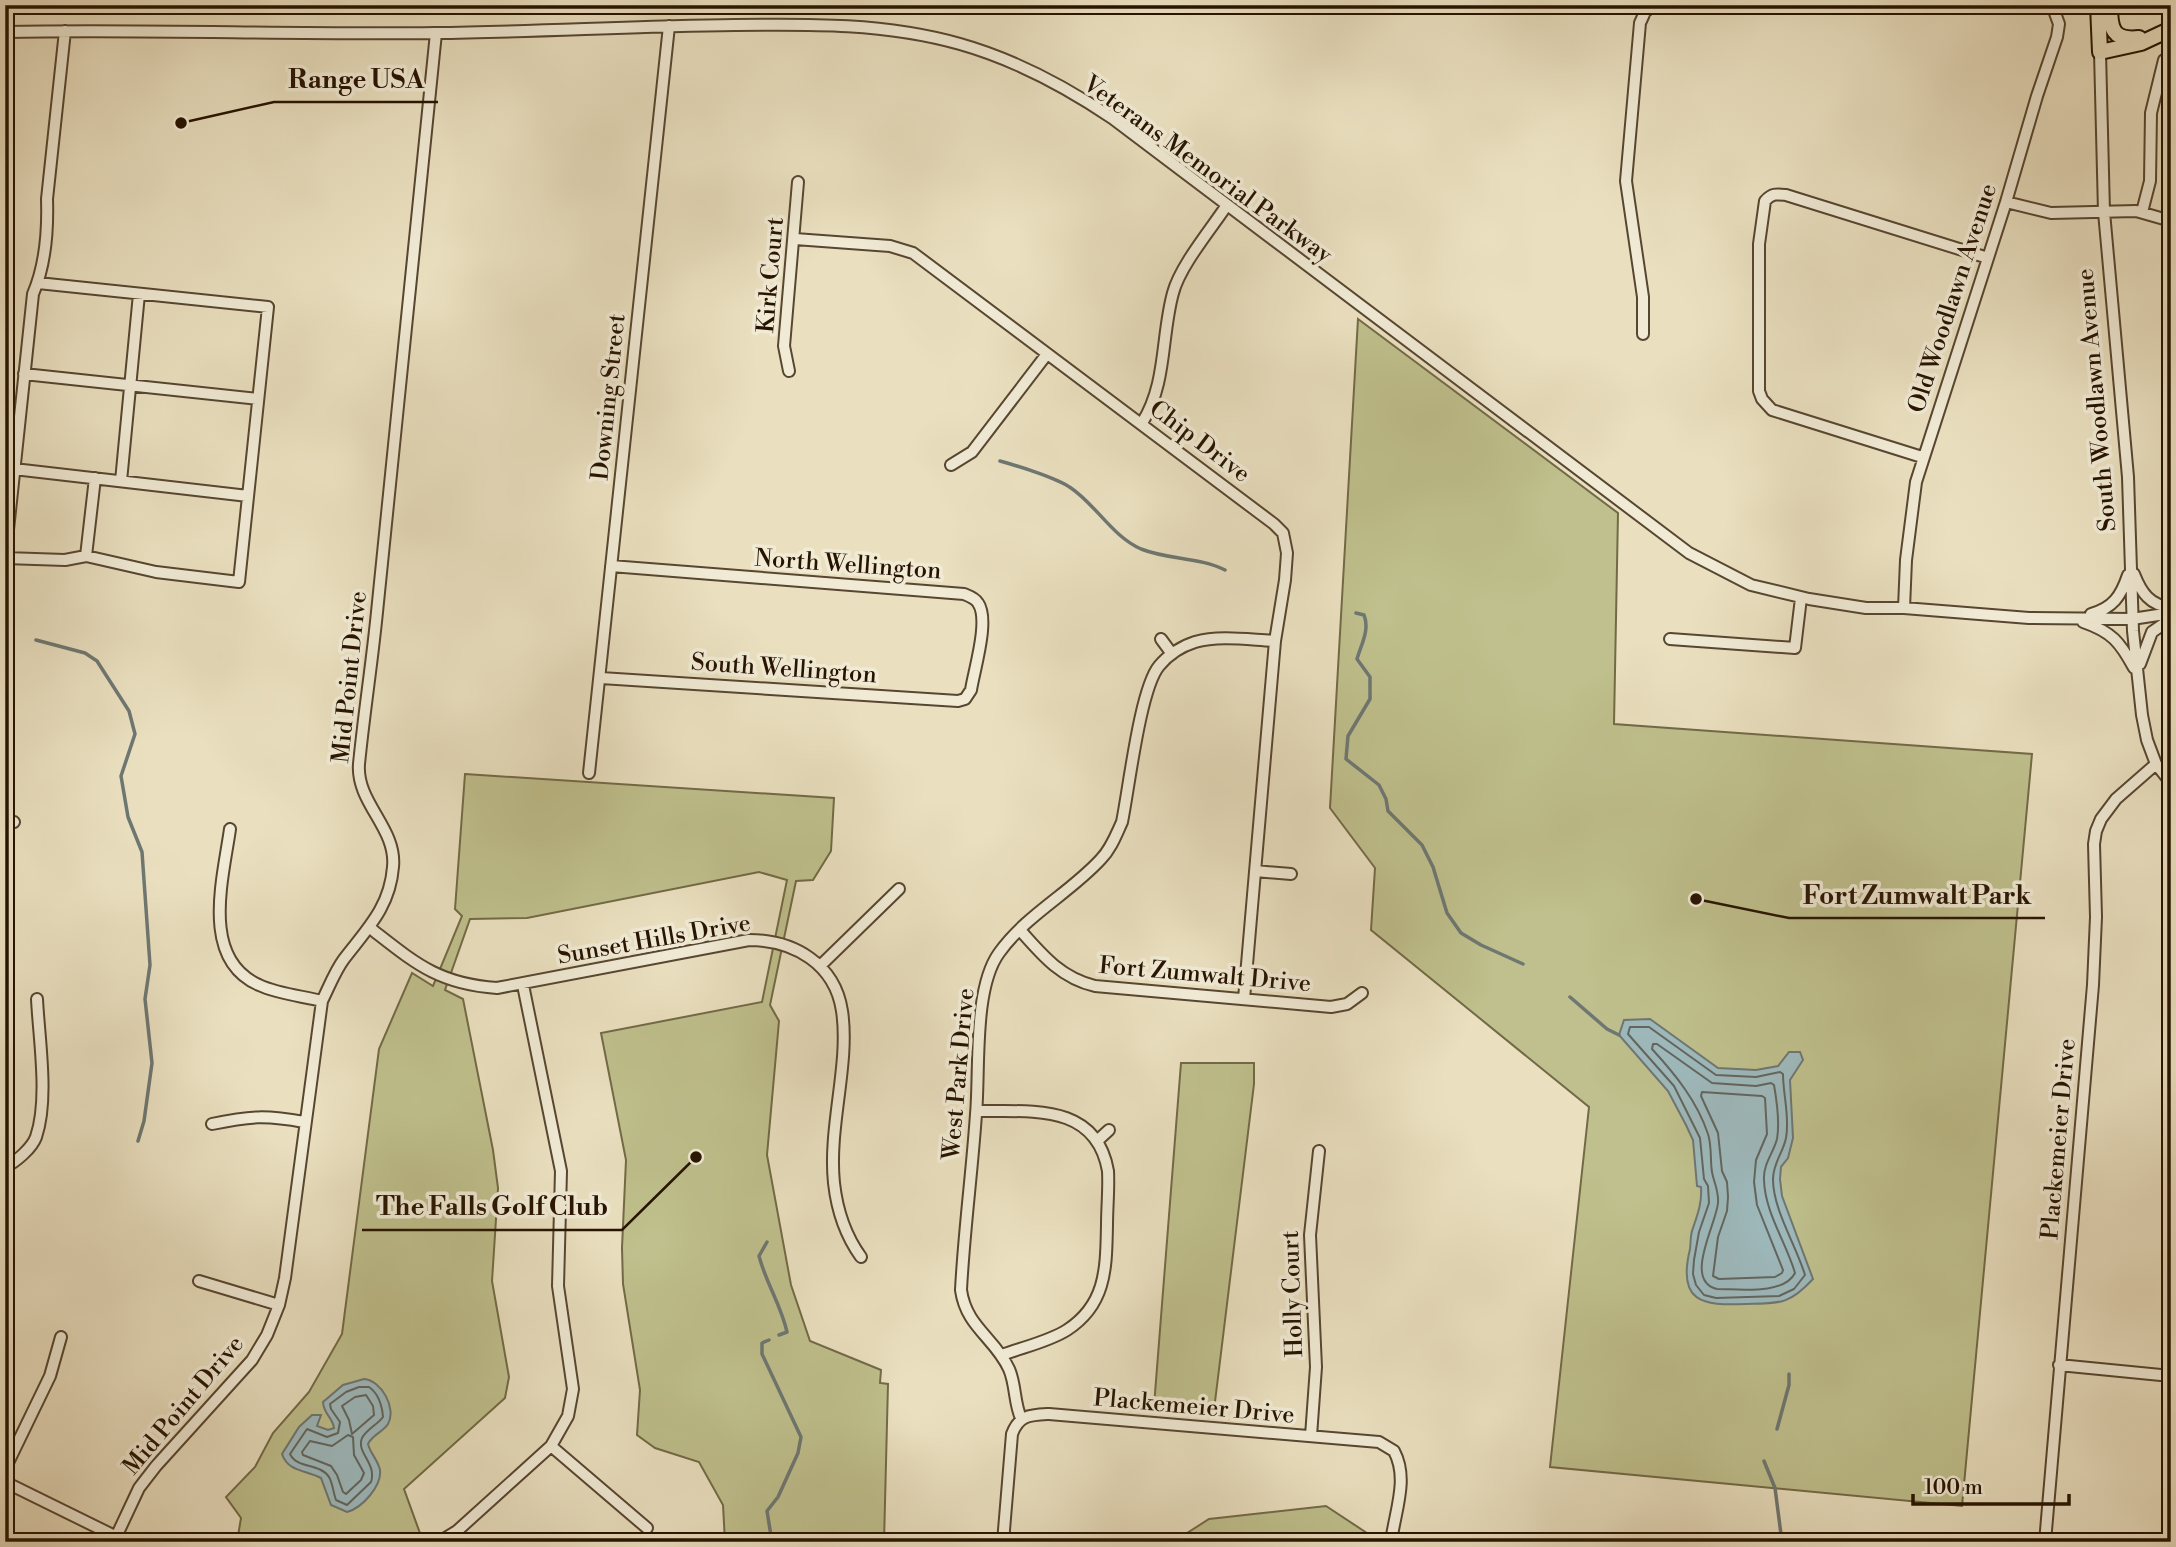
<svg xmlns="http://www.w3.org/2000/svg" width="2176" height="1547" viewBox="0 0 2176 1547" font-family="'Libre Bodoni',serif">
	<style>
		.green { fill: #bfc08d; stroke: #726a46; stroke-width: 2 }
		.water { fill: #9ebabe; stroke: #6e7772; stroke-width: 2 }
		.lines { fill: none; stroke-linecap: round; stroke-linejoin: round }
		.shore { stroke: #62665f; stroke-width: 2 }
		.stream { stroke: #6e7772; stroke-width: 3.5 }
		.minor-casing { stroke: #574630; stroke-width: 14 }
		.major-casing { stroke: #261300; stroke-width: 18 }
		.minor { stroke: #f1ebd6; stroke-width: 10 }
		.major { stroke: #eae0c0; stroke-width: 14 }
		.labels { text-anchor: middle; stroke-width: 7; stroke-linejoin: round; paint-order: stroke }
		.street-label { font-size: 24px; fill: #261300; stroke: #f1ebd6 }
		.leader { fill: none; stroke: #261300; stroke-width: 2.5 }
		.callout-dot { fill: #261300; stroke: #f1ebd6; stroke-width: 2.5 }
		.callout-label { font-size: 26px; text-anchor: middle; font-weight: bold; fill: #261300; stroke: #f1ebd6; stroke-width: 7; stroke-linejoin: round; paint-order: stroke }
	</style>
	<rect width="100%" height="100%" fill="#eae0c0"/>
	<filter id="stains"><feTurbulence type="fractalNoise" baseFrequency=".00286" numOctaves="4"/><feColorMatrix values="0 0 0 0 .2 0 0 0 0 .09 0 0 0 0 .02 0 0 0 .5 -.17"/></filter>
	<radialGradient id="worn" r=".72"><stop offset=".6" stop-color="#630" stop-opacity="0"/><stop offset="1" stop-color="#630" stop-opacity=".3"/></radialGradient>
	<!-- green -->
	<path class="green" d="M1358 319 1618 513 1614 724 2032 754 1962 1506 1550 1467 1589 1107 1371 930 1375 868 1330 808Z
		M465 774 834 798 831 851 813 880 796 881 770 1005 779 1021 767 1155 791 1285 810 1341 881 1370 880 1383 888 1384 884 1542H725L723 1505 699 1462 655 1448 637 1435 640 1390 623 1284 622 1248 626 1160 601 1033 762 1002 787 880 759 872 527 918 470 919 445 990 463 999 493 1150 498 1188 492 1281 509 1377 505 1398 404 1489 421 1536 405 1542H237L241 1518 226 1497 255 1467 273 1433 309 1392 342 1334 379 1049 412 973 433 986 462 916 455 909Z
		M1181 1063H1254V1084L1213 1418 1154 1406Z
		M1326 1506 1373 1537 1374 1542H1173L1209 1519Z"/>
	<!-- water -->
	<path class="water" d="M1650 1019 1718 1068 1756 1070 1778 1066 1789 1052H1800L1803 1060 1790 1080 1793 1138 1788 1158 1781 1167 1780 1179 1782 1196 1813 1279C1789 1305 1780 1303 1746 1304 1702 1306 1677 1302 1690 1249 1691 1242 1690 1235 1693 1228 1698 1213 1702 1203 1701 1187L1697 1186 1693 1140 1686 1125 1668 1091 1619 1035 1624 1020Z
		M364 1379C381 1380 397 1408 388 1424 383 1432 372 1435 368 1444 370 1453 378 1460 380 1470 382 1486 362 1508 347 1512L331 1505 321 1478C306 1470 288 1472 282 1454L299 1427 312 1415H321L317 1426 328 1430 334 1428C333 1418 323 1413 323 1402L343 1385Z"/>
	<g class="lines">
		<!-- shore -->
		<path class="shore" d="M1630 1027H1649L1716 1075 1756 1077 1780 1072 1783 1074C1783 1095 1790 1117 1786 1138 1783 1153 1773 1163 1773 1179 1773 1210 1796 1245 1805 1275L1794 1289 1779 1296 1716 1298 1704 1295 1696 1285 1693 1274 1694 1260 1699 1232 1709 1203 1708 1186 1704 1179 1700 1138 1674 1086 1628 1034Z
			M1653 1044H1657L1712 1083 1756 1086 1771 1083 1774 1085C1777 1102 1780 1122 1777 1139 1773 1154 1763 1164 1764 1180 1765 1213 1786 1242 1795 1273 1784 1295 1739 1289 1717 1289 1683 1281 1716 1225 1718 1203 1719 1191 1714 1183 1712 1172 1710 1160 1712 1146 1708 1134 1697 1101 1675 1074 1652 1049Z
			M1702 1092 1762 1096 1765 1098 1767 1134 1756 1160 1754 1182 1757 1205 1783 1270 1782 1273 1775 1277 1719 1279 1713 1276 1718 1237 1727 1211 1728 1197 1727 1182 1722 1171 1718 1133 1701 1096Z
			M359 1387H369C379 1394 382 1405 383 1417 377 1425 367 1429 362 1438 356 1453 377 1463 371 1482L347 1505 336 1500C333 1492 333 1484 329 1477 320 1463 297 1469 290 1454L307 1429 327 1437 338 1433 340 1422 331 1409 330 1404 346 1392Z
			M366 1395 373 1406 374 1415 352 1434 349 1420 342 1406 355 1397Z
			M348 1435 353 1437 354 1455 364 1473 361 1480 346 1494 343 1492 337 1475 331 1466 303 1455 302 1452 310 1441 332 1446Z"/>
		<!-- stream -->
		<path class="stream" d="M1000 461C1018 466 1057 478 1071 488 1096 505 1113 537 1141 549 1169 560 1199 557 1225 570
			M1356 613 1364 615C1370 630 1361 645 1357 659L1370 677V699L1348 736 1346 759 1379 785 1386 799 1388 811 1422 845 1433 867 1447 913 1461 933 1481 945 1523 964
			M36 640 85 653 97 661 129 711 135 734 121 776 128 817 142 852 150 965 145 999 152 1063 144 1121 138 1141
			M1570 997 1607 1029 1619 1035
			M767 1242 759 1256C766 1283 781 1305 787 1332L779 1335
			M769 1340 762 1343V1354L801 1437 798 1453 778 1497 767 1511 772 1542
			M1777 1429 1789 1385V1374
			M1764 1461 1775 1488 1782 1542"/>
		<defs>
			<path id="minor" d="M5 32C149 29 292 35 435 33 535 32 635 26 735 25 810 24 886 23 960 44 1013 59 1066 87 1112 118L1689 553 1751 585 1809 599 1866 608H1904L2029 618 2132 619 2171 613
				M2100 52 2104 212 2128 477 2133 631 2142 715 2147 740 2156 764 2171 783
				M2006 202 2051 213 2136 211 2171 221
				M2142 212 2150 181 2151 113 2164 60
				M795 239 890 246 913 253 1274 524 1283 533 1287 553 1285 580 1275 641 1244 999
				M38 283 268 307 239 582 156 572 86 556 65 560 5 558 33 294C45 266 48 229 47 199L65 31
				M1643 334V297L1626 181 1640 23 1645 12 1653 5
				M789 371 784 346 798 182
				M24 374 258 399
				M1142 423C1167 384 1161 336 1173 293 1180 266 1211 229 1227 205
				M1922 457 1772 410 1762 399 1759 391V244L1765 201C1772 193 1777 194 1786 195L1988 258
				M951 465 972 452 1047 354
				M14 469 248 496
				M121 481 139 294
				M86 556 95 478
				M2134 574C2141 592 2150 606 2171 607
				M1904 608 1906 560 1916 482 2006 202 2037 96 2057 37 2059 24 2052 5
				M2091 614C2113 608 2121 596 2128 575
				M2083 622C2112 632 2120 642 2134 668
				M1161 639 1172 654
				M1670 639 1795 648 1801 598
				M2140 664 2152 632 2171 619
				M601 678 958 701 965 699 971 690C974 670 990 620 978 603 975 598 969 596 964 594L611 566
				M589 773 669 26
				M5 821 14 822
				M230 829C223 879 200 959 259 985 278 994 302 996 322 1001
				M1255 871 1291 874
				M370 928C415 963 438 984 497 988L749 940C794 940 835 964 842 1011 850 1064 828 1127 834 1183 837 1210 845 1235 861 1257
				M1020 930C1042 955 1061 978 1095 986L1331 1007 1347 1004 1362 993
				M820 966 899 889
				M977 1111C1030 1112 1096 1102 1108 1171 1109 1189 1107 1207 1107 1225 1106 1267 1107 1304 1067 1330 1048 1342 1023 1347 1002 1355
				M212 1124C250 1116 266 1115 304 1122
				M1097 1141 1109 1130
				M5 1167C16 1162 32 1148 36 1137 49 1099 39 1040 37 999
				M199 1281 279 1305
				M2059 1365 2171 1376
				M1021 1418C1014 1403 1016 1385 1009 1369 995 1338 966 1327 961 1290 964 1231 972 1173 976 1114 980 1070 973 989 999 953 1026 915 1070 893 1101 859 1111 849 1116 835 1122 822 1129 788 1140 689 1159 666 1168 655 1182 646 1195 642 1220 635 1250 640 1275 641
				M1311 1436 1316 1367 1310 1235 1319 1151
				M551 1446 647 1528
				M5 1469 50 1376 61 1337
				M5 1482 127 1542
				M116 1537 139 1488 156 1466 252 1360 267 1335 279 1305 285 1278 322 1001C329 987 335 971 344 959 367 929 390 907 393 867 397 828 356 803 359 764 364 713 372 663 377 612 396 419 415 226 436 33
				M439 1542 457 1531 551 1446 568 1416 573 1389 558 1286 561 1171 523 985
				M1003 1542 1012 1434C1019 1415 1030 1415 1049 1414L1379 1442 1394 1451C1409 1479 1395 1511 1391 1542
				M2045 1542 2093 985 2096 917 2094 844 2096 831 2101 819 2116 799 2156 764"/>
			<path id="major" d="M2098 5 2100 52 2141 43 2171 29
				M2110 5C2110 28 2112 41 2139 38"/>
		</defs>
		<!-- minor casing -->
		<use href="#minor" class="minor-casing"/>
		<!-- major casing -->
		<use href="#major" class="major-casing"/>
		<!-- minor -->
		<use href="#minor" class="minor"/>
		<!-- major -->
		<use href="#major" class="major"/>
	</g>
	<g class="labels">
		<!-- street labels -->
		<g class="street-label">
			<text transform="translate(1208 169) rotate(36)" y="8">Veterans Memorial Parkway</text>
			<text transform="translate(770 275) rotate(-85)" y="8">Kirk Court</text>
			<text transform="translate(1952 298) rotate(-72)" y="8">Old Woodlawn Avenue</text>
			<text transform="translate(608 397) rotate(-84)" y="8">Downing Street</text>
			<text transform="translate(2096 400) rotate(-95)" y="8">South Woodlawn Avenue</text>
			<text transform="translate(1200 441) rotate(37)" y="8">Chip Drive</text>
			<text transform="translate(848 564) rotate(4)" y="8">North Wellington</text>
			<text transform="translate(784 668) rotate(4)" y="8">South Wellington</text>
			<text transform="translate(349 677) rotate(-84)" y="8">Mid Point Drive</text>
			<text transform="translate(654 939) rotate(-10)" y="8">Sunset Hills Drive</text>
			<text transform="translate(1205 974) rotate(5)" y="8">Fort Zumwalt Drive</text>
			<text transform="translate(958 1074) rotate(-85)" y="8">West Park Drive</text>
			<text transform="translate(2058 1139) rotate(-85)" y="8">Plackemeier Drive</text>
			<text transform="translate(1292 1294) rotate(-92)" y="8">Holly Court</text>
			<text transform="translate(183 1405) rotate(-50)" y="8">Mid Point Drive</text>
			<text transform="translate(1194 1406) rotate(5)" y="8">Plackemeier Drive</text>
		</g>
	</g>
	<!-- callouts -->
	<path class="leader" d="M181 123L274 102H438M1696 899L1789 918H2045M696 1157L622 1230H362"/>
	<g class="callout-dot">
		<circle cx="181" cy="123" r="7"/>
		<circle cx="1696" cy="899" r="7"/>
		<circle cx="696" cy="1157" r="7"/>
	</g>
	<g class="callout-label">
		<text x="356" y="88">Range USA</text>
		<text x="1917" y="904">Fort Zumwalt Park</text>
		<text x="492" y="1215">The Falls Golf Club</text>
	</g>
	<!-- margin -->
	<rect width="2176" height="1547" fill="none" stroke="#eae0c0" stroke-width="28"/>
	<rect x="7" y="7" width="2162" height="1533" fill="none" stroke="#261300" stroke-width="3.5"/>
	<rect x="14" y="14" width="2148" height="1519" fill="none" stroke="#261300" stroke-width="2"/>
	<!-- scale -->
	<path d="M1913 1494v10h156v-10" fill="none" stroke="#261300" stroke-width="3.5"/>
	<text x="1924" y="1494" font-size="21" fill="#261300" stroke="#f1ebd6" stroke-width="5" paint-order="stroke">100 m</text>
	<rect width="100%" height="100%" filter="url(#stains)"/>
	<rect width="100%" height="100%" fill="url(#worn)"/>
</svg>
